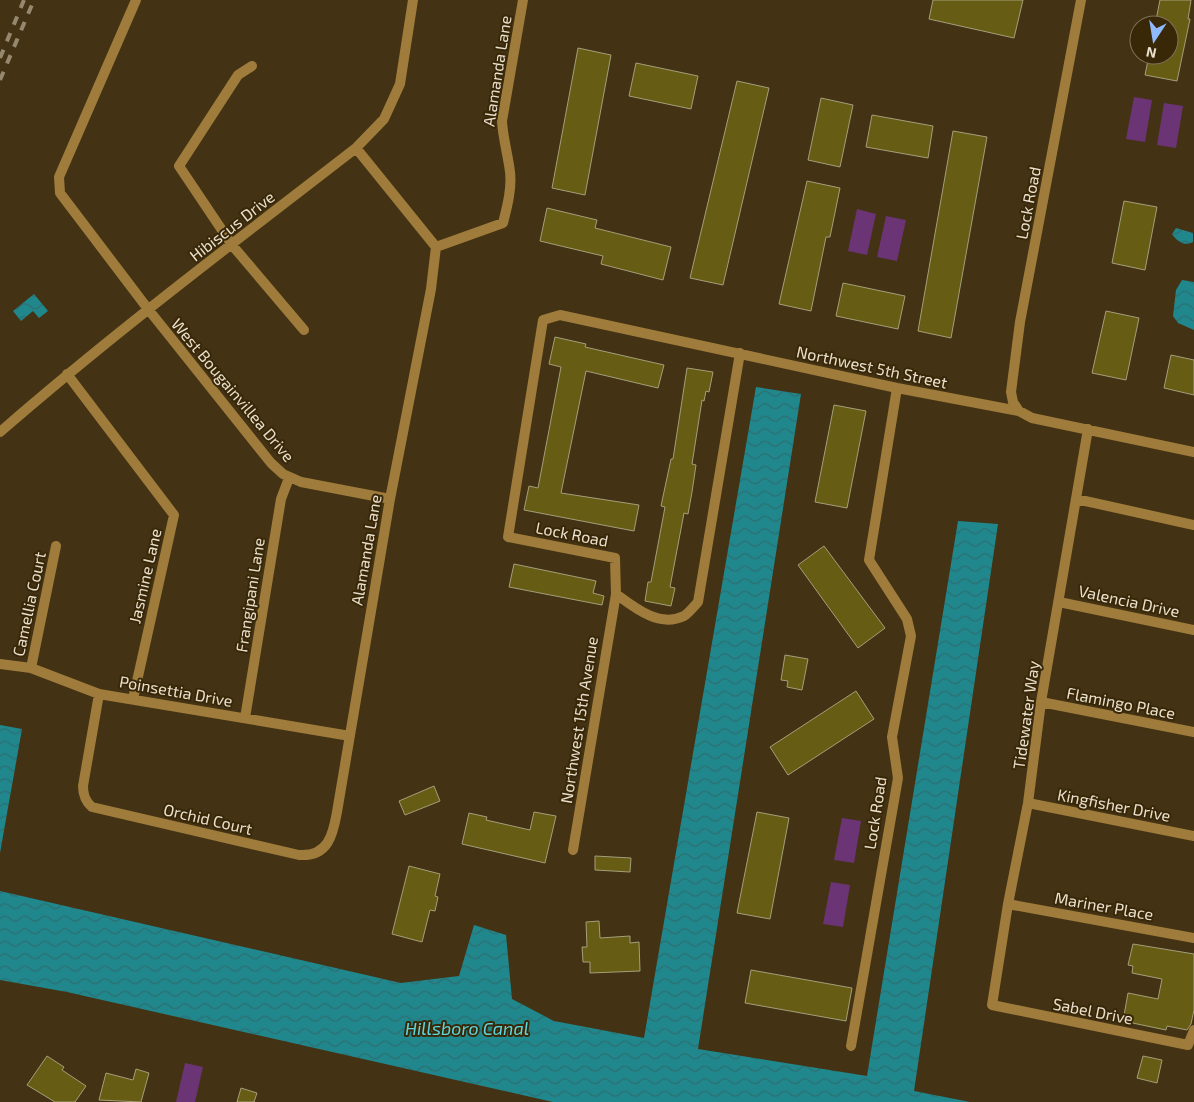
<svg xmlns="http://www.w3.org/2000/svg" width="1194" height="1102" viewBox="0 0 1194 1102" font-family="'Exo 2',sans-serif">
	<style>
		.pitch { fill: #6a3475 }
		.water { fill: url(#water-waves) }
		.building { fill: #665c14; stroke: #a49f7a }
		.lines { fill: none; stroke-linecap: round; stroke-linejoin: round }
		.street { stroke: #9f7c3b; stroke-width: 10 }
		.rail { stroke: #95886f; stroke-width: 4; stroke-dasharray: 9 9; stroke-linecap: butt }
		.labels { text-anchor: middle; stroke-width: 4; stroke-linejoin: round; paint-order: stroke }
		.street-label { font-size: 16px; fill: #eae0ce; stroke: #392808 }
		.water-label { font-size: 18px; font-style: italic; fill: #5ed5dc; stroke: #392808 }
	</style>
	<defs>
		<pattern id="water-waves" width="16" height="10" patternUnits="userSpaceOnUse" patternTransform="scale(1.25)"><rect width="16" height="10" fill="#20878d"/><path d="M0 5q4-4 8 0t8 0" fill="none" stroke="#2d6f71"/></pattern>
	</defs>
	<rect width="100%" height="100%" fill="#433314"/>
	<!-- pitch -->
	<path class="pitch" d="M1134 97 1152 100 1145 142 1126 139Z
		M1164 103 1183 106 1176 148 1157 145Z
		M857 209 876 214 867 255 848 251Z
		M886 216 906 220 897 261 877 257Z
		M842 818 861 821 854 863 834 860Z
		M831 882 850 885 843 927 823 924Z
		M185 1063 203 1067 195 1102H176Z"/>
	<!-- water -->
	<path class="water" d="M1176 228 1193 233V242C1184 247 1177 241 1172 234Z
		M1182 280 1194 282V330L1178 323 1173 316 1176 290Z
		M34 294 48 311 39 318 33 311 21 321 13 311Z
		M756 387 801 394 698 1049 867 1076 958 521 998 524 914 1091 970 1102H553L67 992 0 980V891L401 983 459 976 474 925 506 935 512 999 554 1021 644 1038Z
		M0 725 22 729 0 853Z"/>
	<!-- building -->
	<path class="building" d="M933 0H1023L1014 38 929 19Z
		M1160 0H1191L1188 19H1190L1177 81 1145 75 1149 55H1169V25H1155Z
		M578 48 611 55 585 195 552 188Z
		M636 63 698 76 691 109 629 96Z
		M737 81 769 88 723 285 690 278Z
		M821 98 853 105 840 167 808 160Z
		M872 115 933 126 928 158 866 147Z
		M953 131 987 137 951 338 918 331Z
		M807 181 840 188 830 237H826L811 311 779 304Z
		M1124 201 1157 207 1145 270 1112 263Z
		M547 208 597 220 595 228 671 247 663 280 601 264 603 256 540 241Z
		M843 283 905 296 898 329 836 316Z
		M1106 311 1139 318 1126 380 1092 373Z
		M555 337 586 344 585 347 664 365 658 388 586 371 561 493 639 505 634 531 524 510 529 486 538 488 561 367 549 364Z
		M1171 355 1194 360V395L1164 388Z
		M687 368 713 372 709 392 706 391 704 401 702 400 692 464 696 465 692 492 688 514 684 513 670 587 675 588 671 606 645 601 648 582H651L665 507 661 506 671 459H673Z
		M834 405 866 411 847 508 815 502Z
		M824 546 885 628 858 648 798 565Z
		M514 564 596 581 593 593 604 596 602 605 509 587Z
		M785 655 808 659 802 690 787 687 788 681 781 680Z
		M856 691 874 719 788 775 770 747Z
		M434 786 440 801 405 815 399 801Z
		M534 812 556 816 545 863 462 844 469 813 487 817 486 820 530 830Z
		M757 812 789 818 770 919 737 913Z
		M595 856 631 858 630 872 595 870Z
		M409 866 440 874 435 896 438 897 435 911 430 910 422 942 392 934Z
		M599 921 600 938 630 936V943L639 942 640 971 590 973V962H583L582 947H587L586 922Z
		M1133 944 1194 954V1010L1191 1024 1187 1030 1167 1026 1166 1030 1123 1021 1128 993 1158 999 1162 979 1132 973 1133 966 1128 965Z
		M751 970 852 988 846 1021 745 1003Z
		M47 1056 64 1067 62 1070 86 1086 75 1102H55L27 1085Z
		M1143 1056 1162 1060 1157 1083 1137 1078Z
		M136 1069 149 1073 141 1102 99 1100 106 1073 133 1080Z
		M241 1088 257 1093 254 1102H237Z"/>
	<g class="lines">
		<!-- street -->
		<path class="street" d="M136 0 59 177 60 193 148 309 271 463 283 474 301 482 390 499
			M252 66 238 75 179 166 232 245 304 330
			M436 247 503 223C507 207 512 189 510 172 508 155 503 139 502 121L523 0
			M740 353 698 602C694 606 689 613 684 616 659 628 635 608 616 594L615 558 508 537 543 320 560 315 897 388 1019 411 1032 418 1194 452
			M67 374 174 515 133 699
			M1019 411 1013 402 1011 392 1020 322 1081 0
			M1088 429 1041 702 1028 803 1008 904 992 1005 1188 1045 1194 1030
			M0 432C115 332 236 241 356 148L384 119 400 84 413 0
			M1076 499 1194 525
			M1059 602 1194 630
			M0 664 31 668 99 694 350 736
			M31 668 56 546
			M99 694 83 786C83 795 85 801 92 807L299 855C328 857 333 835 337 812L390 499 431 289 436 247 356 148
			M1041 702 1194 732
			M245 718 281 499 289 478
			M1028 803 1194 836
			M573 850 616 594
			M1008 904 1194 938
			M851 1046 898 778 892 737 911 636 907 619 869 560 897 388"/>
		<!-- rail -->
		<path class="rail" d="M0 58 24 0
			M0 80 34 0"/>
	</g>
	<g class="labels">
		<!-- street labels -->
		<g class="street-label">
			<text transform="translate(497 71) rotate(-81)" y="6">Alamanda Lane</text>
			<text transform="translate(1028 203) rotate(-79)" y="6">Lock Road</text>
			<text transform="translate(232 226) rotate(-38)" y="6">Hibiscus Drive</text>
			<text transform="translate(872 367) rotate(12)" y="6">Northwest 5th Street</text>
			<text transform="translate(233 390) rotate(50)" y="6">West Bougainvillea Drive</text>
			<text transform="translate(572 534) rotate(11)" y="6">Lock Road</text>
			<text transform="translate(366 550) rotate(-80)" y="6">Alamanda Lane</text>
			<text transform="translate(145 576) rotate(-77)" y="6">Jasmine Lane</text>
			<text transform="translate(250 595) rotate(-81)" y="6">Frangipani Lane</text>
			<text transform="translate(1129 601) rotate(12)" y="6">Valencia Drive</text>
			<text transform="translate(29 604) rotate(-78)" y="6">Camellia Court</text>
			<text transform="translate(176 691) rotate(10)" y="6">Poinsettia Drive</text>
			<text transform="translate(1121 703) rotate(11)" y="6">Flamingo Place</text>
			<text transform="translate(1026 715) rotate(-82)" y="6">Tidewater Way</text>
			<text transform="translate(579 720) rotate(-81)" y="6">Northwest 15th Avenue</text>
			<text transform="translate(1114 805) rotate(11)" y="6">Kingfisher Drive</text>
			<text transform="translate(875 813) rotate(-81)" y="6">Lock Road</text>
			<text transform="translate(208 819) rotate(13)" y="6">Orchid Court</text>
			<text transform="translate(1104 906) rotate(10)" y="6">Mariner Place</text>
			<text transform="translate(1093 1011) rotate(11)" y="6">Sabel Drive</text>
		</g>
		<!-- water labels -->
		<g class="water-label">
			<text x="467" y="1035">Hillsboro Canal</text>
		</g>
	</g>
	<!-- north arrow -->
	<g transform="translate(1154 40) rotate(192)"><circle r="24" fill="#392808" stroke="#807257"/>
	<path d="M0-4L9 19L0 12L-9 19Z" fill="#90b8fd"/>
	<text y="-8" font-size="14" font-weight="bold" text-anchor="middle" fill="#eae0ce">N</text>
	</g>
</svg>
